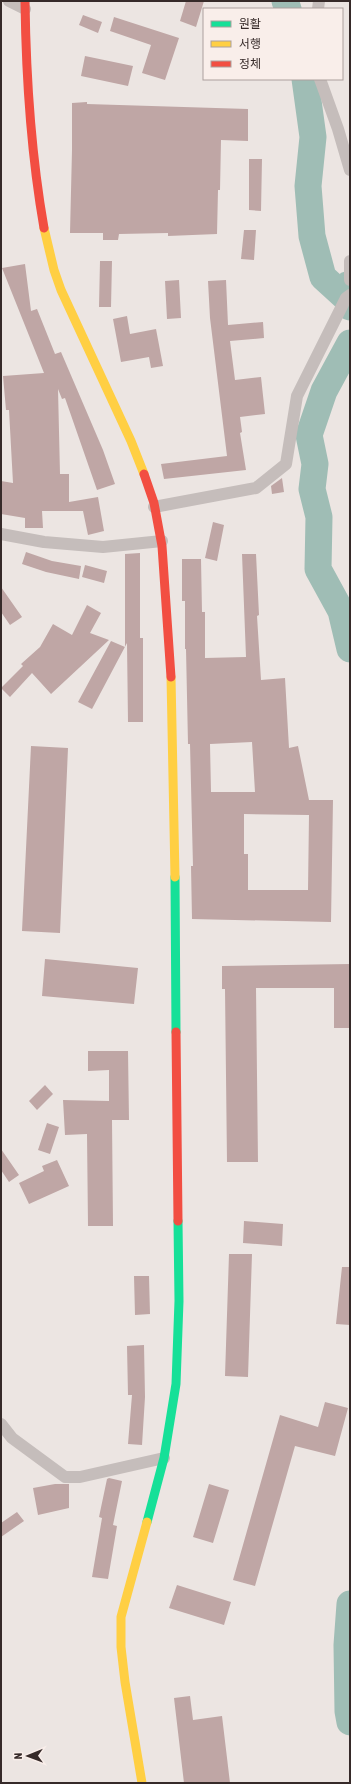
<svg xmlns="http://www.w3.org/2000/svg" width="351" height="1784" viewBox="0 0 351 1784" font-family="'Asap Condensed','Noto Sans KR',sans-serif">
	<style>
		.lines { fill: none; stroke-linecap: round; stroke-linejoin: round }
		.stream { stroke: #9fbdb5; stroke-width: 4.5 }
		.river { stroke: #9fbdb5; stroke-width: 27 }
		.building { fill: #bfa6a5; fill-rule: evenodd }
		.street { stroke: #c5bdbb; stroke-width: 12 }
		.fast { stroke: #16e098; stroke-width: 9 }
		.slow { stroke: #ffcf43; stroke-width: 9 }
		.jam { stroke: #f24e42; stroke-width: 9 }
	</style>
	<rect width="100%" height="100%" fill="#ece5e2"/>
	<g class="lines">
		<!-- stream -->
		<path class="stream" d="M340 292 342 275 348 273"/>
		<!-- river -->
		<path class="river" d="M285 1 288 9
			M305 79 313 137 308 186 312 236 323 277 346 298 350 307
			M350 343 324 391 309 435 315 464 312 489 319 517 318 569 341 611 350 649
			M350 1604 347 1645 348 1711 350 1722"/>
	</g>
	<!-- building -->
	<path class="building" d="M186 1H204L196 27 180 21Z
		M83 15 102 22 98 33 79 25Z
		M114 17 179 38 165 80 142 73 151 45 110 31Z
		M85 56 133 66 128 86 81 76Z
		M87 102V104L248 109V141L221 140 220 190H218L217 234 168 236V233L119 234 118 240H103V233H70L72 150V103Z
		M249 159H262L261 211 249 210Z
		M244 230H256L254 260 241 259Z
		M100 261H112L111 307H99Z
		M25 264 31 311 37 309 55 354 61 352 103 450 115 484 97 490 65 398 62 399 58 389 60 474H69V502L98 497 104 531 88 535 83 511H42L43 528H25V518L1 514V481L13 483 9 410H6L3 376 44 373 2 268Z
		M179 280 181 318 167 319 165 281Z
		M226 280 228 325 263 322 264 338 230 341 235 380 261 377 265 414 240 417 242 432 240 433 246 470 164 479 161 464 227 456 210 318 208 281Z
		M127 316 130 334 156 329 163 366 151 368 149 357 121 362 113 319Z
		M282 478 284 492 272 494 271 486Z
		M213 522 224 525 217 561 205 558Z
		M26 552 52 561 81 566 79 579 46 572 22 564Z
		M140 553V638H143V722H128L127 643 92 709 78 702 111 641 125 647V554Z
		M242 554H256L259 615 257 616 261 680 285 678 289 748 298 746 309 800H333L331 922 192 919 191 866H193L190 744H188L186 649H185V601H182V559H201L202 612H205V658L246 657ZM252 742 255 792H211L210 744ZM244 814 309 815 308 890H248V854H244Z
		M85 565 107 571 104 583 82 577Z
		M1 587 22 617 10 625 1 612Z
		M87 605 101 613 90 633 109 640 51 694 32 673 10 697 1 688 23 666 21 664 40 647 53 624 72 635Z
		M31 746 68 748 60 933 22 931Z
		M45 959 138 968 134 1004 42 996Z
		M350 964V1028H334V988H256L258 1162H227L225 989H222V966Z
		M88 1051H128L129 1120H112L113 1226H88L87 1134 65 1135 63 1100 109 1101V1070L88 1071Z
		M45 1085 53 1094 37 1110 29 1101Z
		M47 1123 59 1127 50 1154 38 1150Z
		M1 1149 19 1175 9 1182 1 1170Z
		M57 1160 69 1186 29 1204 19 1183 44 1171 42 1166Z
		M244 1221 283 1224 282 1246 243 1243Z
		M229 1254H252L248 1377 225 1376Z
		M342 1267H350V1325L336 1324Z
		M134 1276H149L150 1314 135 1315Z
		M144 1345 145 1397 142 1445 128 1444 132 1395H128L127 1346Z
		M325 1402 348 1408 335 1456 295 1446 255 1586 233 1580 280 1415 318 1427Z
		M109 1478 122 1481 113 1525 117 1526 108 1579 92 1577 102 1518 99 1517 107 1479Z
		M55 1484H69V1508L38 1515 33 1488Z
		M209 1484 229 1490 213 1543 193 1537Z
		M17 1512 24 1521 1 1537V1523Z
		M177 1585 231 1602 224 1625 169 1608Z
		M190 1696 193 1720 222 1716 230 1783H184L174 1698Z"/>
	<g class="lines">
		<!-- street -->
		<path class="street" d="M9 1 25 9
			M318 9 319 1
			M320 79 338 129 350 170
			M350 261V280
			M154 507 256 488 286 464 297 396 346 298 350 295
			M1 534 44 542 103 547 162 541
			M1 1424 12 1438 65 1477H80L164 1458"/>
		<!-- fast -->
		<path class="fast" d="M175 877 176 1032
			M147 1522 164 1458 176 1384 179 1301 178 1221"/>
		<!-- slow -->
		<path class="slow" d="M44 228 54 270 61 290 131 441 144 474
			M171 677 175 877
			M142 1783 125 1682 121 1647V1617L147 1522"/>
		<!-- jam -->
		<path class="jam" d="M25 1C26 77 31 154 44 228
			M144 474 154 503 162 546 171 677
			M176 1032 178 1221"/>
	</g>
	<!-- border -->
	<rect width="351" height="1784" fill="none" stroke="#362a29" stroke-width="4"/>
	<!-- legend -->
	<rect x="203" y="8" width="140" height="72" fill="#f9eeea" stroke="#aba09d"/>
	<rect x="211" y="21" width="20" height="6" fill="#16e098" stroke="#aba09d"/>
	<text x="239" y="28" font-size="12" fill="#362a29">원활</text>
	<rect x="211" y="41" width="20" height="6" fill="#ffcf43" stroke="#aba09d"/>
	<text x="239" y="48" font-size="12" fill="#362a29">서행</text>
	<rect x="211" y="61" width="20" height="6" fill="#f24e42" stroke="#aba09d"/>
	<text x="239" y="68" font-size="12" fill="#362a29">정체</text>
	<!-- north arrow -->
	<g transform="translate(28 1756) rotate(269)" stroke="#f9eeea" stroke-width="3" paint-order="stroke">
	<path d="M0-3L7 15L0 10L-7 15Z" fill="#362a29"/>
	<text y="-6" font-size="11" font-weight="bold" text-anchor="middle" fill="#362a29">N</text>
	</g>
</svg>
